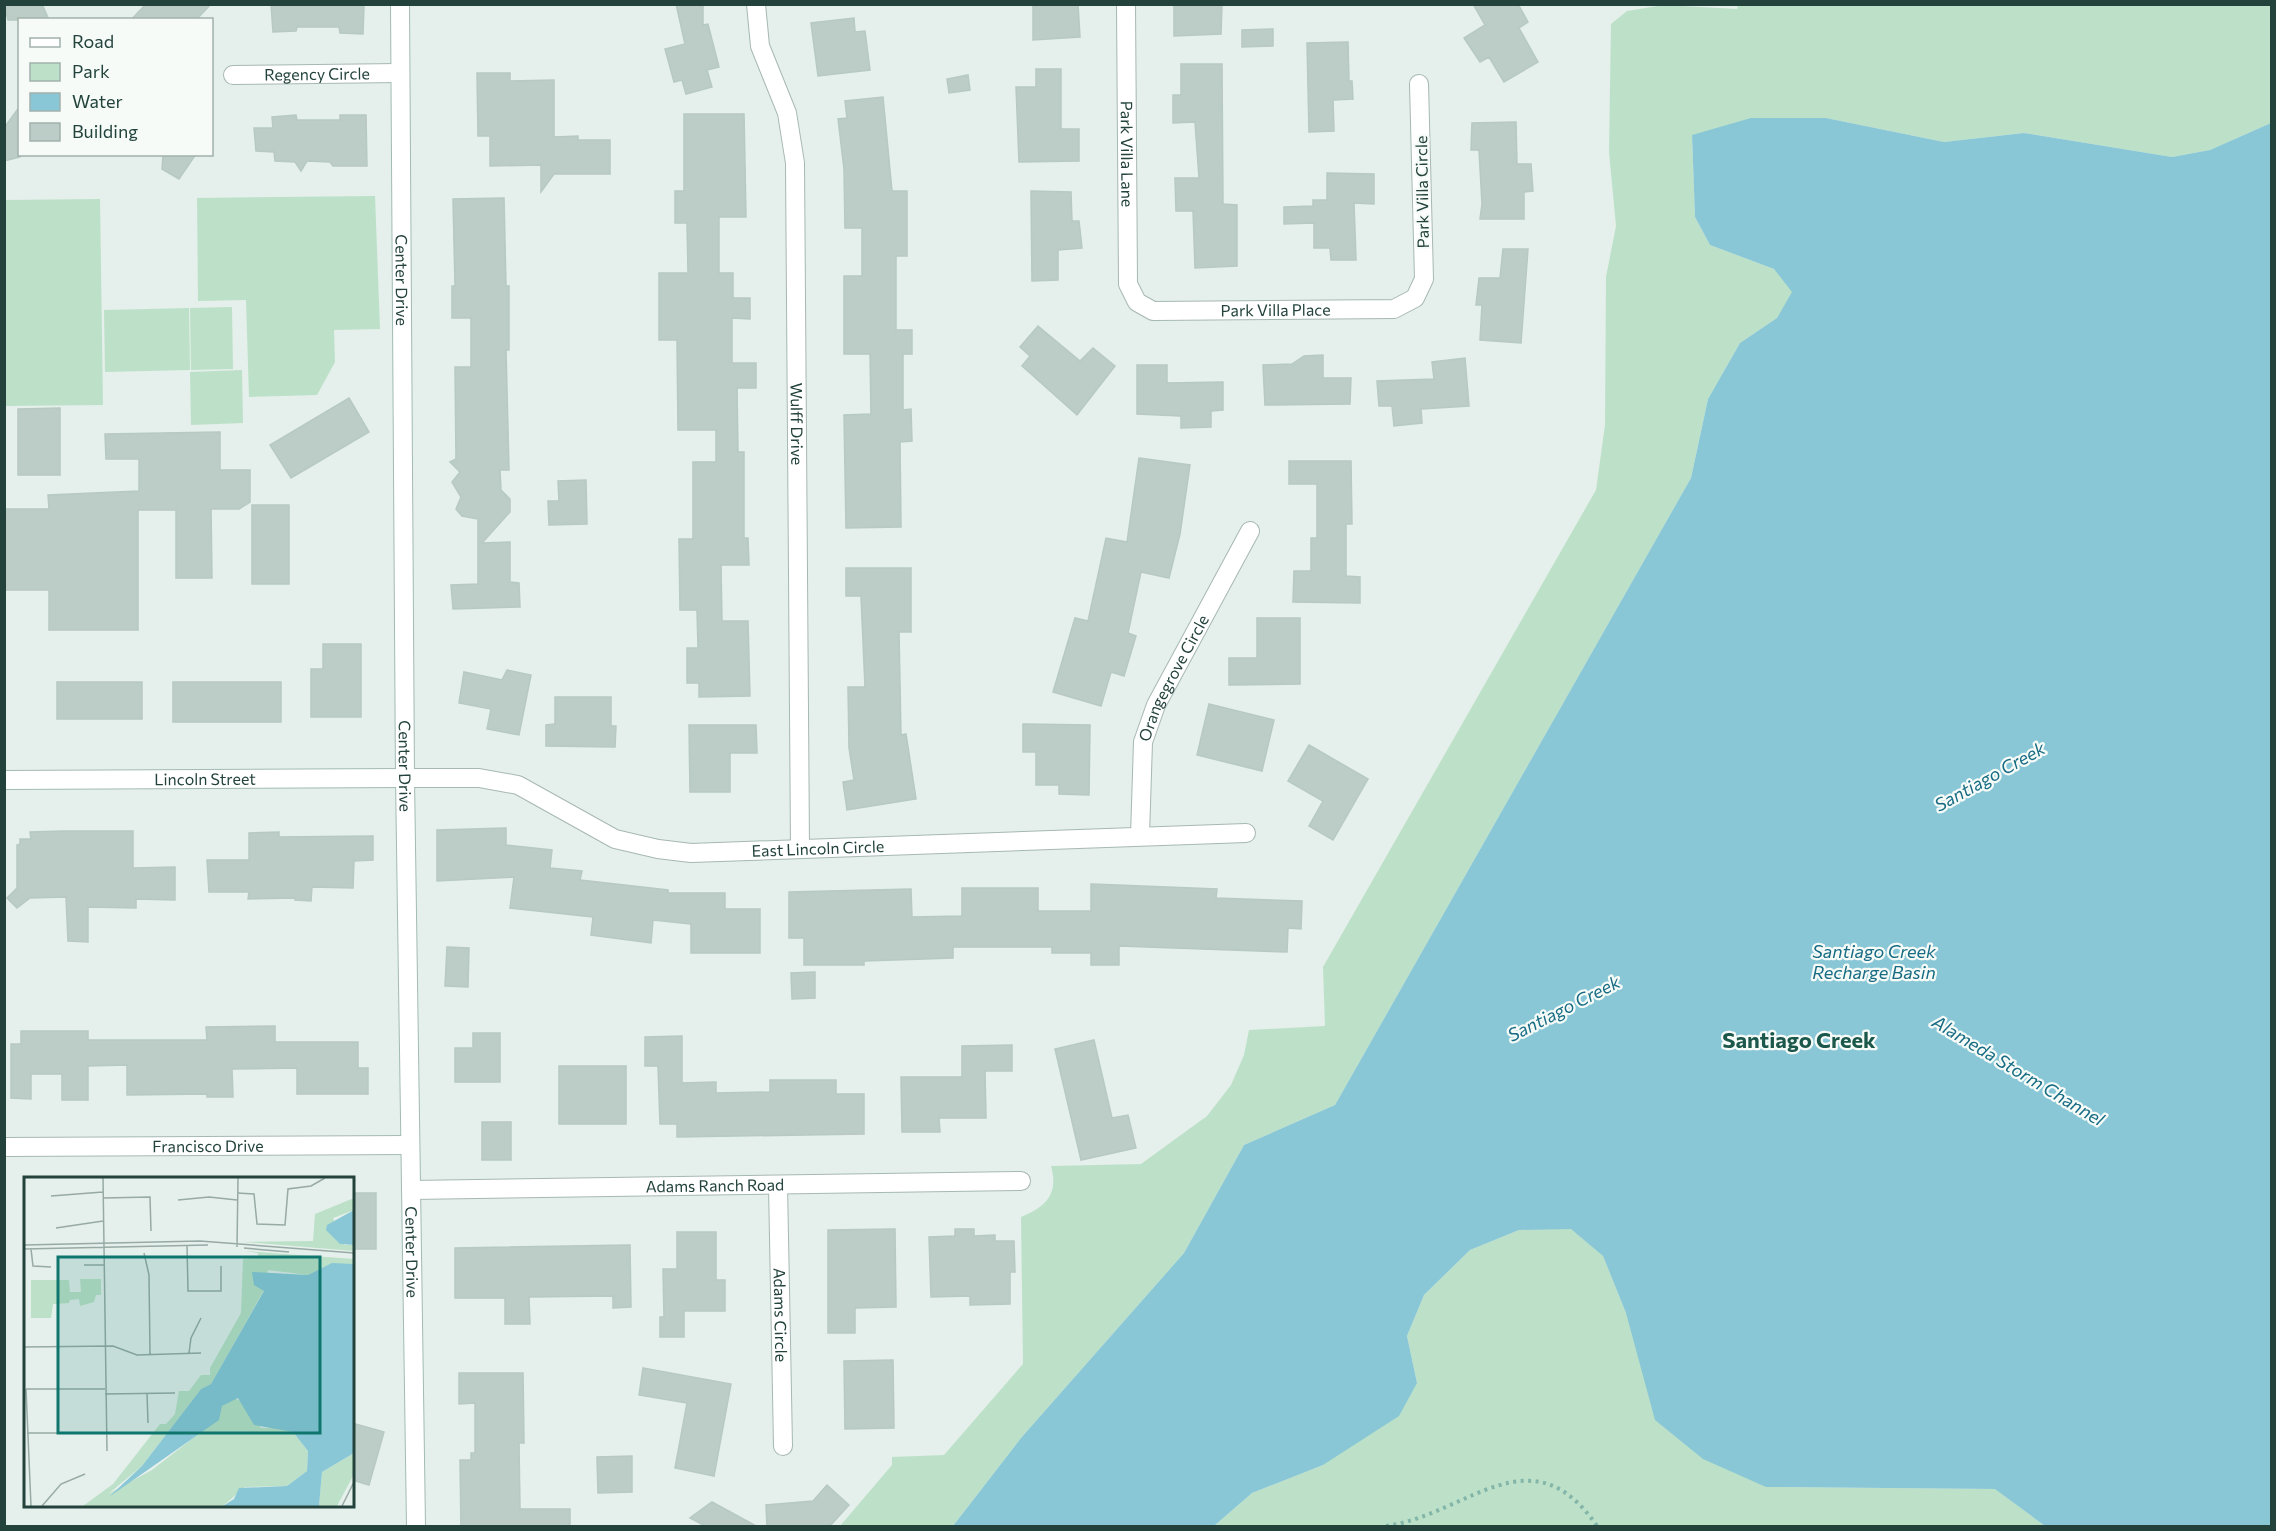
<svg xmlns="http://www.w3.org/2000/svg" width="2276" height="1531" viewBox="0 0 2276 1531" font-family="Commissioner,sans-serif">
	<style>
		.green { fill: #bce1c8 }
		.water { fill: #89c7d7 }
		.building { fill: #bccdc7; stroke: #b6c9c2; stroke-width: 1.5 }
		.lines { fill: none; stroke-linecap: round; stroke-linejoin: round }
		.street-casing { stroke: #a7b8b3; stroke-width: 20 }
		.secondary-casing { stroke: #a2bbb4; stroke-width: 20 }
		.path { stroke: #83b5a8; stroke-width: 4; stroke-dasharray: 3 4.5; stroke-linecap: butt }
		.street { stroke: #fff; stroke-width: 18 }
		.secondary { stroke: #fff; stroke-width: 18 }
		.labels { text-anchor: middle; stroke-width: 4.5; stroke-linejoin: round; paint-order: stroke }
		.street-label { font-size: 16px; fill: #22423b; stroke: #f6fbf8 }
		.water-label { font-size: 18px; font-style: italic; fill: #176c84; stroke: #f6fbf8 }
		.district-label { font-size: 22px; font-weight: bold; fill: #1c574b; stroke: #f6fbf8 }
		.inset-road { fill: none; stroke: #97aaa5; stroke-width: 1.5 }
		.view { fill: #0f766e; fill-opacity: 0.15; stroke: #0f766e; stroke-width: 3 }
		.inset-edge { fill: none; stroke: #22423b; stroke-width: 3 }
	</style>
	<rect width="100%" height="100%" fill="#e5efeb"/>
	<!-- green -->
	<path class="green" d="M1738 4 2271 6V123L2210 150 2172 157 2024 133 1944 142 1826 118 1692 135 1695 217 1710 245 1774 269 1793 292 1777 318 1740 343 1708 399 1691 478 1335 1105 1244 1145 1184 1253 1021 1438 953 1526H840L892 1465V1457L944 1455 1023 1364 1021 1217C1046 1207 1059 1194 1051 1166L1141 1164 1207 1116 1231 1085 1244 1055 1249 1030 1325 1026 1323 967 1596 490 1605 425 1606 277 1616 226 1609 152 1611 24 1627 11 1664 5 1737 9Z
		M375 196 380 329 334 330 335 362 317 395 249 397 246 300 198 301 197 198Z
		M100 199 103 405 5 406V200Z
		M232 307 233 369 191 370 190 308Z
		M189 308 190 370 105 372 104 310Z
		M242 370 243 423 191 425 190 372Z
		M1571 1228 1603 1256 1626 1313 1766 1487 1996 1489 2045 1526H1214L1252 1493 1323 1465 1417 1383 1407 1336 1424 1295 1470 1250 1519 1230Z"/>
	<!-- water -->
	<path class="water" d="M1751 118H1826L1944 142 2024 133 2172 157 2210 150 2271 123V1526H2045L1995 1489 1766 1487 1703 1459 1655 1420 1626 1313 1603 1256 1571 1229 1519 1230 1470 1250 1424 1295 1407 1336 1417 1383 1399 1416 1323 1465 1252 1493 1214 1526H953L1021 1438 1184 1253 1244 1145 1335 1105 1691 478 1708 399 1740 343 1777 318 1792 292 1774 269 1710 245 1695 217 1692 135Z"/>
	<!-- building -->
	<path class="building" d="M4 4H42L49 20H8Z
		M146 4H211L196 20H131Z
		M271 4H364L363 34 340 33 339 27H297L296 31 273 32Z
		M676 4H703V25L708 24 719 67 707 70 712 87 686 94 682 80 674 82 665 49 685 44Z
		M1033 4H1078L1080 37 1033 40Z
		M1195 4H1222L1221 34 1174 36V5Z
		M1473 4H1518L1528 22 1519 28 1538 62 1504 82 1489 57 1480 62 1464 38 1485 25Z
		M854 18 855 32 865 31 870 70 818 76 811 23Z
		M1273 29V46L1242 47V30Z
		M1348 42 1349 81H1352L1353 99 1333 100 1334 131 1309 132 1307 43Z
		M1181 64H1222L1223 204 1237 205V266L1195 268 1193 211H1176L1175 178H1199L1195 122 1173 123V95H1181Z
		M1036 69H1061V129H1079V161L1019 162 1016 87H1036Z
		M477 73H510V81L554 80V137L578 136V140H610V174H554L541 192V165L490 166V136H478Z
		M968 75 970 90 949 93 947 79Z
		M883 97 892 191H907V256H896V330H912V354H903V410L911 409 912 441 900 442 901 527 846 528 844 415 871 414 870 354H844V276H862V228H845L844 169 838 119 847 118 845 101Z
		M20 106V157L4 161V128Z
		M684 114H744L746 217H719V273H733V298H750V319L732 318V363H756V388H737L738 452H744V538H748L749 565H721L722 621H748L750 696 699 697V683H687V648H698L697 610H680L679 539H693V462H716V430H678L677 340H659V273H688L687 223H675V191H684Z
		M296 115 297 120H340V115H366L367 166H333L330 162 307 161 301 171 295 162 275 161 274 152 256 151 254 128H273L272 117Z
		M1516 122 1517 164H1531L1533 191 1524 192V219H1480L1482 204 1479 150H1471L1472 123Z
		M163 154H196L179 179 162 169Z
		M1327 173 1374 174V204L1354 203 1356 260H1331L1330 248H1314V223L1284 224V207L1313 206V200H1327Z
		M1031 191 1071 192 1072 221H1079L1082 248 1058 250V280L1032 281Z
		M504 198 506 286H509V350H506L509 470H500L501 490 510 499V512L482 543 510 542V582L519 583 520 607 453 609 451 585 478 584V519L462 516 456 509 461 497 452 482 460 472 450 462 456 459 455 367H471V318H452V286H455L453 199Z
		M1503 249H1528L1521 343 1480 340 1482 305H1476L1479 278H1500Z
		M1038 326 1080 361 1093 348 1115 366 1077 415 1022 366 1030 356 1020 347Z
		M1323 355V378H1351L1350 404 1265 405 1263 365 1292 364 1304 356Z
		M1465 358 1469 406 1421 409 1422 423 1394 426 1392 406H1379L1377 381 1434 379 1432 362Z
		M1137 365H1167V383L1223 382V410L1211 411V427L1181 428V416L1137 414Z
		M349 398 369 432 291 478 270 445Z
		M60 408V475H18V409Z
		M220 432V470H250V502L239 509H211L212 578H176V510H138V630H49V590H4V509H49L48 495 139 491V459H106L105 434Z
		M1139 458 1190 465 1180 534 1169 578 1141 572 1128 633 1136 636 1124 676 1111 672 1101 706 1053 692 1075 618 1088 621 1106 538 1127 542Z
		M1289 461H1351L1352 524H1346V576L1360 577V603L1293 602 1294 571H1311V538H1317V484H1289Z
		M586 480 587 524 549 525 548 501H559L558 481Z
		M252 505H289V584H252Z
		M846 568H911V632H899L901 735 906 734 916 799 847 810 843 782 854 780 849 748 848 687H865L861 596H846Z
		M1257 618H1300V684L1229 685V658H1257Z
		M323 644H361V717H311V669H323Z
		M507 670 531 675 519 735 487 729 491 709 459 703 464 672 502 680Z
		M57 682H142V719H57Z
		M173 682H281V722H173Z
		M555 697H611V726H616L615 747 546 746V725L555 724Z
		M1209 704 1274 720 1262 771 1197 755Z
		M1023 724 1090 725 1089 795 1059 794V785H1036V752H1023Z
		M689 725H756L757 753H730V792H690Z
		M1309 745 1368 779 1333 840 1309 826 1323 801 1288 781Z
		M506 828V845L552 850 550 868 582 871 580 880 668 890V893H725V909H760V953H691V924L653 920 651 943 591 935 593 917 510 908 514 877 437 881V830Z
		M64 831H133V868L175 867V900L136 899V908L88 907V942L68 941 66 897 30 898 17 908 7 898 17 888V845L20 844V839H31L30 832Z
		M279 832V837L373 836V860L354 861 353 888 312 887 311 901 295 900V898L248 899 249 892H209L207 860H249V833Z
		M1091 884 1217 889 1216 898 1302 901 1301 929 1288 928 1287 952 1119 946V965H1091V953H1052V947H953V958L864 961V965H804V938H789V892L911 889 912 917 962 916V888H1038V911H1091Z
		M447 947 469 948 468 987 445 986Z
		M815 972V998L792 999 791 973Z
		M275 1026V1042H358V1068H368V1094H297V1068L232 1069 233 1097H207V1094L127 1095V1065L88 1066V1100H62V1074H31V1099L11 1098V1044H21V1031H88V1040H207L206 1027Z
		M473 1033H500V1082H455V1048H473Z
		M682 1036V1083L716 1082V1093L770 1092V1080H836V1094H864V1134L677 1137V1124H660L658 1066H645V1037Z
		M1094 1040 1112 1118 1128 1115 1136 1148 1081 1160 1055 1049Z
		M1012 1045V1071H985L986 1118H939L940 1132H902L901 1077H962V1046Z
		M559 1066H626V1124H559Z
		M482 1122H511V1160H482Z
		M352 1193H376V1249H352Z
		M895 1229 896 1307 855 1308V1333H828V1230Z
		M955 1229H974V1236L995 1235V1241H1014L1015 1272H1010V1304L970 1305V1296L931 1297 929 1237 955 1236Z
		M677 1232H716V1280H725V1311H684V1337H660V1317H664L663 1269H677Z
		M630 1245 631 1307 613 1308V1296L529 1297 530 1324H505V1298H455V1248Z
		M893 1360 894 1428 845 1429 844 1361Z
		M643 1368 731 1384 714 1476 675 1468 687 1403 639 1395Z
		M459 1373H523L524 1443H519L520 1509H570V1527H461L460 1460H471V1453H475V1403L459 1404Z
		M352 1423 384 1432 369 1485 352 1480Z
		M632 1456V1492L598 1493 597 1457Z
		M827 1485 849 1505 829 1527H767L766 1505 813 1501Z
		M712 1502 758 1527H707L690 1518Z"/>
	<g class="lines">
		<defs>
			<g id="street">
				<path id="s1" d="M756 4 760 46 787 113 795 163 800 848"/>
				<path id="s2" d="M1126 4 1128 284 1137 302 1153 311 1394 309 1415 298 1424 279 1419 84"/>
				<path id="s3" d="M233 75 400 73"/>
				<path id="s4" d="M405 778H479L518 785 615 839 658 849 691 853 1246 833"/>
				<path id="s5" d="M1140 836 1143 742 1156 705 1250 531"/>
				<path id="s6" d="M4 1147 410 1145"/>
				<path id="s7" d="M778 1185 783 1446"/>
				<path id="s8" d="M411 1190 1021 1181"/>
			</g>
			<g id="secondary">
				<path id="s9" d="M400 4 405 778 416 1526"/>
				<path id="s10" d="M4 780 405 778"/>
			</g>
		</defs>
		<!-- street casing -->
		<use href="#street" class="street-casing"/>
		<!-- secondary casing -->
		<use href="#secondary" class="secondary-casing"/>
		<!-- path -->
		<path class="path" d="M1386 1526C1467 1515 1531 1430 1597 1526"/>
		<!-- street -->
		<use href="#street" class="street"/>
		<!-- secondary -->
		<use href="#secondary" class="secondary"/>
	</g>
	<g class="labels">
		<!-- street labels -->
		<g class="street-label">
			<text dy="6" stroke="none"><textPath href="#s3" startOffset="84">Regency Circle</textPath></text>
			<text dy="6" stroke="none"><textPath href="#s2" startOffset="150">Park Villa Lane</textPath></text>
			<text transform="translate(1422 192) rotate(-91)" y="6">Park Villa Circle</text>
			<text dy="6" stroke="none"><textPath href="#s9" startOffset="276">Center Drive</textPath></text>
			<text dy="6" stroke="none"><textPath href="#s2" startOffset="441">Park Villa Place</textPath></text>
			<text dy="6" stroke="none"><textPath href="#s1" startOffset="426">Wulff Drive</textPath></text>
			<text dy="6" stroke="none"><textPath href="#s5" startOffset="165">Orangegrove Circle</textPath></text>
			<text dy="6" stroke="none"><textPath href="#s9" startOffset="762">Center Drive</textPath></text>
			<text dy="6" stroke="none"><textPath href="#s10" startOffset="201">Lincoln Street</textPath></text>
			<text dy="6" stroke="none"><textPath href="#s4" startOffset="429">East Lincoln Circle</textPath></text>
			<text dy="6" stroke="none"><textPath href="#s6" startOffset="204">Francisco Drive</textPath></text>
			<text dy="6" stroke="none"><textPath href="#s8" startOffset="304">Adams Ranch Road</textPath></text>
			<text dy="6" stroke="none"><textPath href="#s9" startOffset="1248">Center Drive</textPath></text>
			<text dy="6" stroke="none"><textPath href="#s7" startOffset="130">Adams Circle</textPath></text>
		</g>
		<!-- water labels -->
		<g class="water-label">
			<text transform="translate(1990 777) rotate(-29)" y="6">Santiago Creek</text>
			<text x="1874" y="958">Santiago Creek<tspan x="1874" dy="21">Recharge Basin</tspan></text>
			<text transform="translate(1564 1009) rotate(-27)" y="6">Santiago Creek</text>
			<text transform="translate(2018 1071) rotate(31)" y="6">Alameda Storm Channel</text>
		</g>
		<!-- district labels -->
		<g class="district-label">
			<text x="1799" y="1048">Santiago Creek</text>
		</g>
	</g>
	<!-- overview -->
	<g transform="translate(24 1177)">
		<rect width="330" height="330" fill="#e5efeb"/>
		<path d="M330 21V33L309 41 320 68H330V74L220 65 289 64 291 37ZM221 74 330 82V87H308L284 98 244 93 240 113 187 207 177 212 118 289 84 317 128 293 186 248 198 229 209 221 218 224 237 251H263L269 255 284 274 283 294 263 309 221 310 199 329H59L89 307 136 247H142L151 237 155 214H165L177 198H186V191L217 136 219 82 234 80V76ZM56 102H77V118H72L70 125 56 129 55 122 46 123 45 126 29 127 27 141H7V103H45L46 115H57ZM330 276V297L313 329H295L298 295Z" fill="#bce1c8"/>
		<path d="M330 33V68L316 67 302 53 303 48ZM308 86 330 87V276L298 295 295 329H199L210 322 215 311 263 309 283 294 284 274 269 255 230 248 214 221 198 229 195 243 85 320 118 289 177 212 187 207 240 114 230 108 228 95 284 98Z" fill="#89c7d7"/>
		<path class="inset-road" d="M79 1 83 274M213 16 230 17 233 47 261 48 264 12 287 9 301 1M27 19 79 15M79 21 126 20 127 54M154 23 185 20 213 23M32 51 79 44M0 68 176 64 330 76M163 68 164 114H197V89M213 70 214 1M220 71 265 75M0 72 184 68M7 72 9 89 27 90M120 76 125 98 126 177M60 88H80M0 170 89 169 113 178 177 176M165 176 167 161 177 141M2 212 7 329M2 212H81M123 216 124 246M81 217 151 216M3 256H69M18 329 37 307 61 297M318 329 330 305"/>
		<path class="view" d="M34 80H296V256H34Z"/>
		<rect width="330" height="330" class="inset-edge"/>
	</g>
	<!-- border -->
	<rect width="2276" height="1531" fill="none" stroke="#22423b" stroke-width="12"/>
	<!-- legend -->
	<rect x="18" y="18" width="195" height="138" fill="#f6fbf8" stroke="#a1b1ac" stroke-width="1.5"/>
	<rect x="30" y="38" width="30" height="9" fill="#ffffff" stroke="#a1b1ac" stroke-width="1.5"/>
	<text x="72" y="48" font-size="18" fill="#22423b">Road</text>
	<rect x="30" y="63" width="30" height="18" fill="#bce1c8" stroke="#a1b1ac" stroke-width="1.5"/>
	<text x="72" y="78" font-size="18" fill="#22423b">Park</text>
	<rect x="30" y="93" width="30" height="18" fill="#89c7d7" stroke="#a1b1ac" stroke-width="1.5"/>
	<text x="72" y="108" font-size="18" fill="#22423b">Water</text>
	<rect x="30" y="123" width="30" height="18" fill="#bccdc7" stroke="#a1b1ac" stroke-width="1.5"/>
	<text x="72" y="138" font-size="18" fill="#22423b">Building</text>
</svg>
